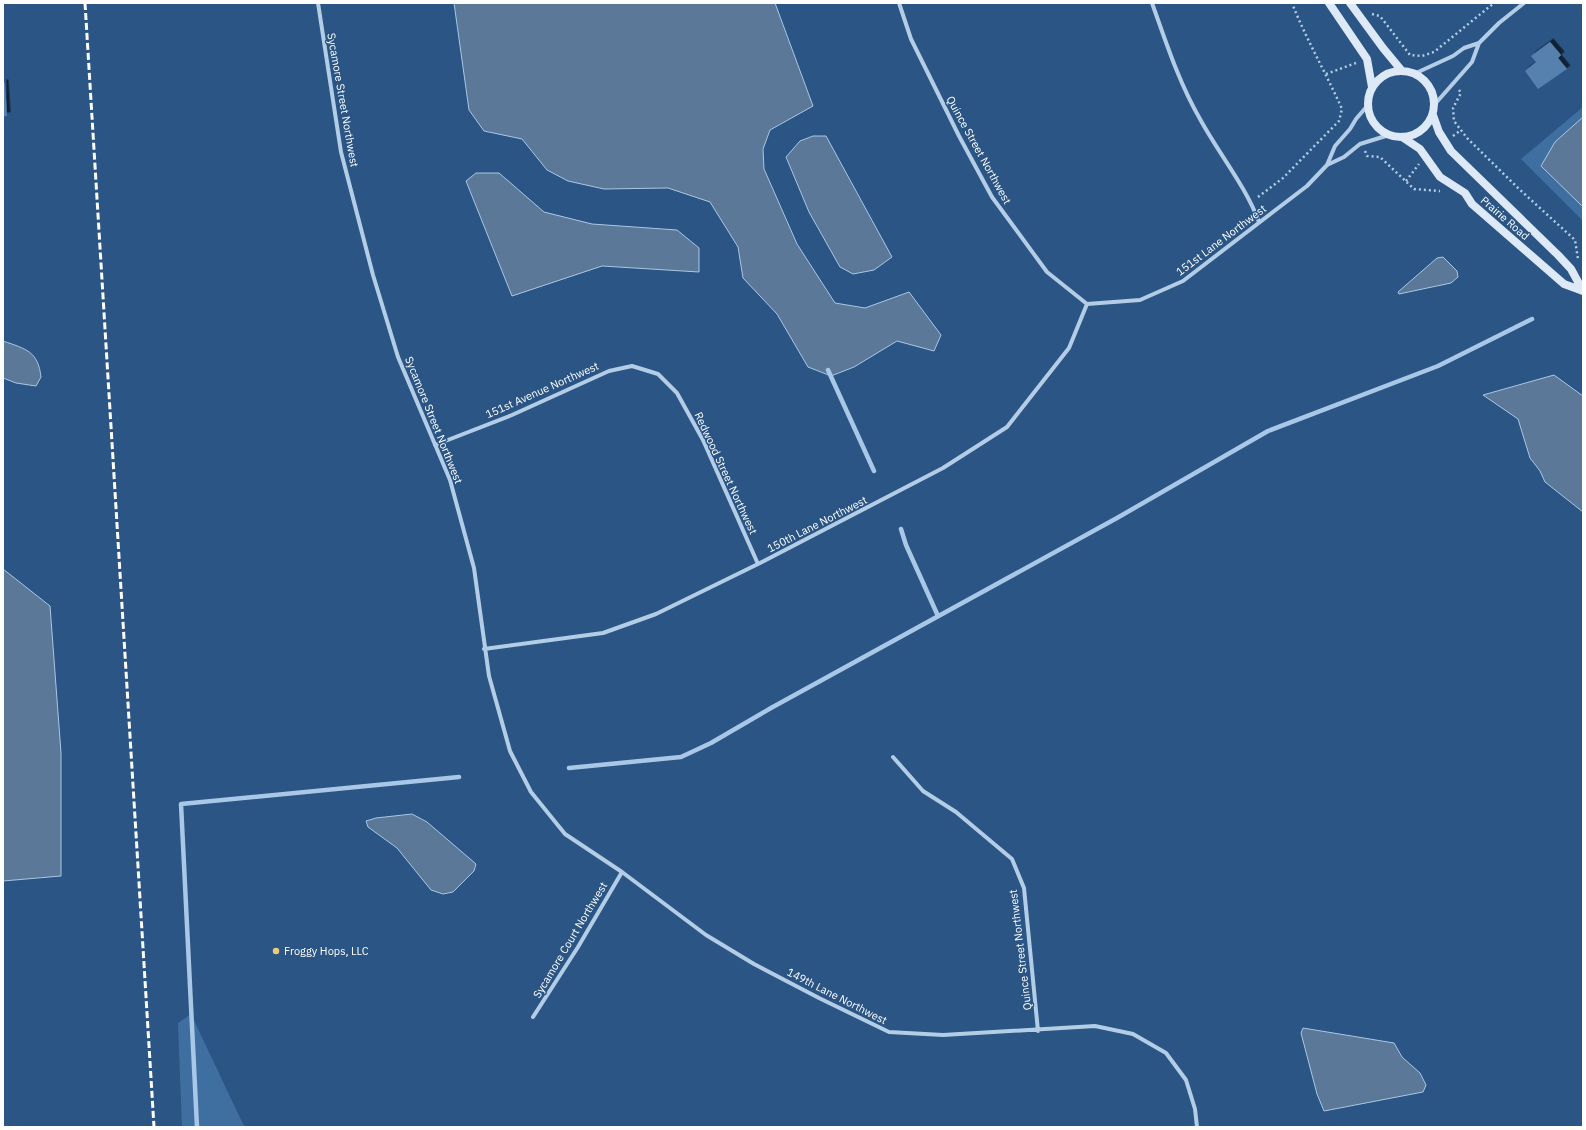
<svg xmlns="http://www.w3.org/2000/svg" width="1586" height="1130" viewBox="0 0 1586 1130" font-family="'IBM Plex Sans',sans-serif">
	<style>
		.green { fill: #3f6fa0 }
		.water { fill: #5b7898; stroke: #a9c8e7 }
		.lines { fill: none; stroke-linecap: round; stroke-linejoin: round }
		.stream { stroke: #a9c8e7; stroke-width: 4.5 }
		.building { fill: #5681ae; filter: url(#shadow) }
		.path { stroke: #b4cde7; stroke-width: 2.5; stroke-dasharray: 2 3; stroke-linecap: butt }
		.street { stroke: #b4cde7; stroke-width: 4 }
		.secondary { stroke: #dee9f7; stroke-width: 8 }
		.rail { stroke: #fff; stroke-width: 3; stroke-dasharray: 7 3; stroke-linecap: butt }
		.poi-dot { fill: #edc97c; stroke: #2a5584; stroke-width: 1.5 }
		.labels { text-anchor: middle; stroke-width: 3; stroke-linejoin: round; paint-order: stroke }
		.street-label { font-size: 11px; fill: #fff; stroke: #2a5584 }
		.poi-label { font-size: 11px; fill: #fff; stroke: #2a5584; text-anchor: start }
	</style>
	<defs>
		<filter id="shadow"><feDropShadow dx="3.5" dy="-3.5" stdDeviation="0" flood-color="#0009"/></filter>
	</defs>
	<rect width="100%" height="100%" fill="#2a5584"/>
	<!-- green -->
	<path class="green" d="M1583 107V221L1521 159Z
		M191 1014 242 1122 245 1127H182L178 1023Z"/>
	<!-- water -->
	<path class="water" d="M454 3H775L813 106 770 130 763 149 764 169 797 244 835 303 865 308 909 292 941 335 934 351 897 341 854 367 831 376 808 367 777 314 743 278 738 247 710 202 668 188 604 189 568 181 547 170 522 139 484 131 469 110Z
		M1583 117V207L1541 166 1555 142Z
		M813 136H826L892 257 874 270 853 274 840 267 809 212 786 157 800 141Z
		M476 173H499L544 212 592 224 677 230 699 248V272L602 266 512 296 466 181Z
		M1443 257 1457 271 1458 277 1451 283 1399 294 1398 292 1437 258Z
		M3 341C26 349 38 351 41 377L36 386 16 383 3 378Z
		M1554 375 1583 396V512L1545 482 1540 471 1530 458 1518 419 1483 395Z
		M3 569 50 606 61 753V876L3 881Z
		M412 814 427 822 476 864 474 871 453 892 443 894 431 890 397 848 368 827 366 821 376 818Z
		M1303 1028 1394 1043 1402 1057 1420 1073 1426 1085 1423 1092 1324 1111 1317 1094 1301 1033Z"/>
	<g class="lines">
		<!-- stream -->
		<path class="stream" d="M828 370 874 471
			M901 529 906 545 938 616
			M569 768 681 757 711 743 771 708 1117 518 1268 431 1438 366 1532 319
			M197 1127 181 804 459 777"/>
	</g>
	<!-- building -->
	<path class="building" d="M1550 42 1561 55 1558 58 1567 69 1538 89 1525 71 1536 62 1531 56Z
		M3 83H5L7 116H3Z"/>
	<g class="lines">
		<!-- path -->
		<path class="path" d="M1372 14 1380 16 1410 55 1422 56 1434 52 1494 3
			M1326 74 1356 63
			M1459 90 1461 93 1453 108 1454 121 1467 138 1518 188 1575 240 1578 259
			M1453 136 1461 130
			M1365 151 1367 156 1380 157 1414 189 1440 191
			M1406 181 1419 164
			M1258 197 1283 178 1339 121 1342 109C1326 73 1306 39 1292 3"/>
		<!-- street -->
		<path class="street" d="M318 3 341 152 373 275 398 357 450 480 474 568 489 676 510 751 531 792 565 834 622 872 706 935 754 964 819 998 889 1032 943 1035 1095 1026 1133 1034 1166 1053 1186 1080 1195 1109 1197 1127
			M899 3 911 39 959 136 992 197 1047 272 1087 304
			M1152 3C1166 42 1179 83 1200 119 1219 154 1245 185 1259 222
			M1479 43 1499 23 1524 3
			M1416 73 1453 56 1464 48 1479 43 1472 62 1435 104
			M1368 105 1356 119 1350 129 1335 146 1327 165 1344 157 1360 144 1389 135
			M1087 304 1140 300 1183 281 1307 186 1327 165
			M435 445 512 415 609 371 632 366 658 374 677 393 703 440 758 564
			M484 649 603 633 656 614 758 564 943 468 1007 427 1069 348 1087 304
			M893 757 923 791 956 812 1012 859 1024 888 1038 1031
			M533 1017 578 947 622 872"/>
		<!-- secondary -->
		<path class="secondary" d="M1329 3 1367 59 1372 87
			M1350 3 1383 48 1402 71
			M1368 104a33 33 0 1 1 66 0a33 33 0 1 1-66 0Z
			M1433 115 1439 132 1451 151 1558 255 1571 269 1583 291
			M1402 137 1420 149 1440 177 1465 193 1472 204 1564 284 1583 291"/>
		<!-- rail -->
		<path class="rail" d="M85 3 154 1127"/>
	</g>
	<!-- markers -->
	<circle class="poi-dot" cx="276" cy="951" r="4"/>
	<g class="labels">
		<!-- street labels -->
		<g class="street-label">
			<text transform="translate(343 100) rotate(80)" y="4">Sycamore Street Northwest</text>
			<text transform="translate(979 150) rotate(61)" y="4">Quince Street Northwest</text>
			<text transform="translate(1505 218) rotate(41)" y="4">Prairie Road</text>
			<text transform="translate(1221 240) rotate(-37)" y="4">151st Lane Northwest</text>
			<text transform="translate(542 390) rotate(-24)" y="4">151st Avenue Northwest</text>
			<text transform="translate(434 420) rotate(68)" y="4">Sycamore Street Northwest</text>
			<text transform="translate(726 473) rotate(65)" y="4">Redwood Street Northwest</text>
			<text transform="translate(817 524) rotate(-27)" y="4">150th Lane Northwest</text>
			<text transform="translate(570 940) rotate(-59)" y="4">Sycamore Court Northwest</text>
			<text transform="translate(1020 950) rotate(-97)" y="4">Quince Street Northwest</text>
			<text transform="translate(837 996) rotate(27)" y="4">149th Lane Northwest</text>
		</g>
		<!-- poi labels -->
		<g class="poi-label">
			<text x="284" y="955">Froggy Hops, LLC</text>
		</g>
	</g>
	<!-- border -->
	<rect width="1586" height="1130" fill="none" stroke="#ffffff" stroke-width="8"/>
</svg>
